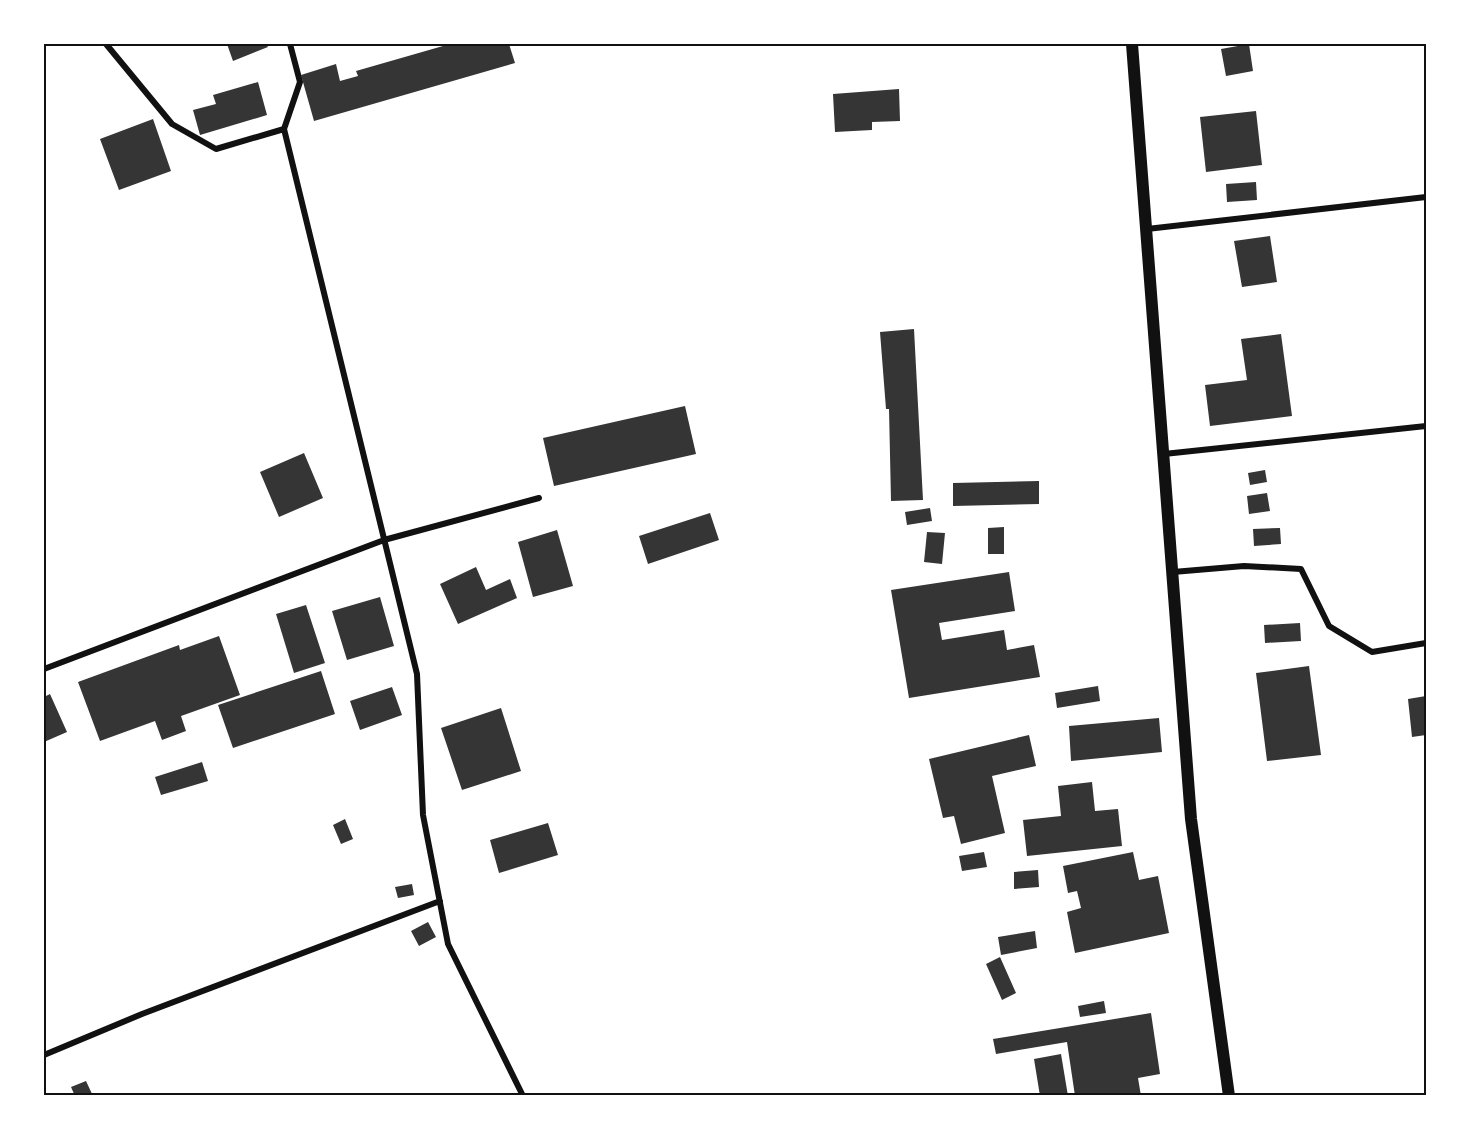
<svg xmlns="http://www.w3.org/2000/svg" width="1470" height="1139" viewBox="0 0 1470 1139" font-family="Mulish,sans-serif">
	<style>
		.building { fill: #353535 }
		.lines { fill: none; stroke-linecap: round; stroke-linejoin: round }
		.minor { stroke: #111; stroke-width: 6 }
		.secondary { stroke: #111; stroke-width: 12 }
		.neatline { fill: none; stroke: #111; stroke-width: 2 }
	</style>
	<rect width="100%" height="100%" fill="#fff"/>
	<!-- building -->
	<path class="building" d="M227 44H266L268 47 233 61Z
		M442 44H509L515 63 314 121 301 75 336 64 340 81 358 76 356 71 443 46Z
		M1249 44 1253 71 1226 76 1221 49Z
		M258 82 267 115 200 135 193 110 216 104 213 95Z
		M899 89 900 121 872 122V130L835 132 833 94Z
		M1256 111 1262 165 1206 172 1200 117Z
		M153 119 171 171 119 190 100 139Z
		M1256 182 1257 200 1227 202 1226 184Z
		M1270 236 1277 282 1242 287 1234 241Z
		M914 329 923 500 891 501 889 409H886L880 332Z
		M1281 334 1292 416 1210 426 1205 385 1247 380 1241 339Z
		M685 406 696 454 554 486 543 438Z
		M304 453 323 498 279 517 260 472Z
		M1265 470 1267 482 1250 485 1248 473Z
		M1039 481V504L953 506V483Z
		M1267 493 1270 511 1249 514 1247 496Z
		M930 508 932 521 907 525 905 512Z
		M710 513 719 540 648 564 639 536Z
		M1004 527V554H988V528Z
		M1280 528 1281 544 1254 546 1253 529Z
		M557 530 573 586 533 597 518 542Z
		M927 532 945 533 942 564 924 562Z
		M476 567 486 590 510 579 517 598 458 624 440 584Z
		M1009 572 1015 611 939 623 942 640 1004 630 1007 650 1034 645 1040 677 909 698 891 590Z
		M380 597 394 646 347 660 332 611Z
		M306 605 325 663 294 673 276 614Z
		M1300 623 1301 641 1265 643 1264 625Z
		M219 636 240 695 181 716 186 731 162 740 155 721 100 741 78 682 179 645 180 650Z
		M1309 666 1321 755 1267 761 1256 673Z
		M321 671 335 714 233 748 218 705Z
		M1098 686 1100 701 1057 708 1055 693Z
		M392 687 402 715 360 730 350 701Z
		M50 694 67 732 44 742V697Z
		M1426 696V735L1412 737 1408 699Z
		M501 708 521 771 462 790 441 728Z
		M1159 718 1162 752 1071 761 1069 726Z
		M1029 735 1036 766 992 776 1005 833 961 844 954 816 943 818 929 759Z
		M202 762 208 781 161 795 155 777Z
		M1092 782 1095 811 1118 809 1122 846 1027 856 1023 820 1061 816 1058 786Z
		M345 819 353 839 341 844 333 825Z
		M548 823 558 855 499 873 490 840Z
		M984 852 987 867 962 871 959 856Z
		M1133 852 1139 880 1158 876 1169 933 1075 953 1067 912 1081 908 1077 891 1068 893 1063 866Z
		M1038 870 1039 887 1014 889V872Z
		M412 884 414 895 398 898 395 887Z
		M428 922 436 937 419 946 411 931Z
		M1035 931 1037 948 1001 955 998 937Z
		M1000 957 1016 993 1002 1000 986 964Z
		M1104 1001 1106 1013 1080 1017 1078 1006Z
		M1151 1013 1160 1074 1138 1078 1141 1096H1075L1067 1042 996 1054 993 1039Z
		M1061 1054 1068 1096H1040L1034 1059Z
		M86 1081 93 1096H75L71 1087Z"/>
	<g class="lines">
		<!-- minor -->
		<path class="minor" d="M106 44 172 124 216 149 284 129
			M290 44 300 82 284 129 417 674 423 815 448 944 523 1096
			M1147 229 1426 197
			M1164 454 1426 426
			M1173 572 1244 566 1301 569 1329 626 1372 652 1426 643
			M44 669 384 540 539 498
			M44 1055 142 1014 440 901"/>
		<!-- secondary -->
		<path class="secondary" d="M1132 44 1191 819 1229 1096"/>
	</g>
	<!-- border -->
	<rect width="1470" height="1139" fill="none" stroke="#ffffff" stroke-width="90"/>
	<rect x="45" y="45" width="1380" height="1049" class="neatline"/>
</svg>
